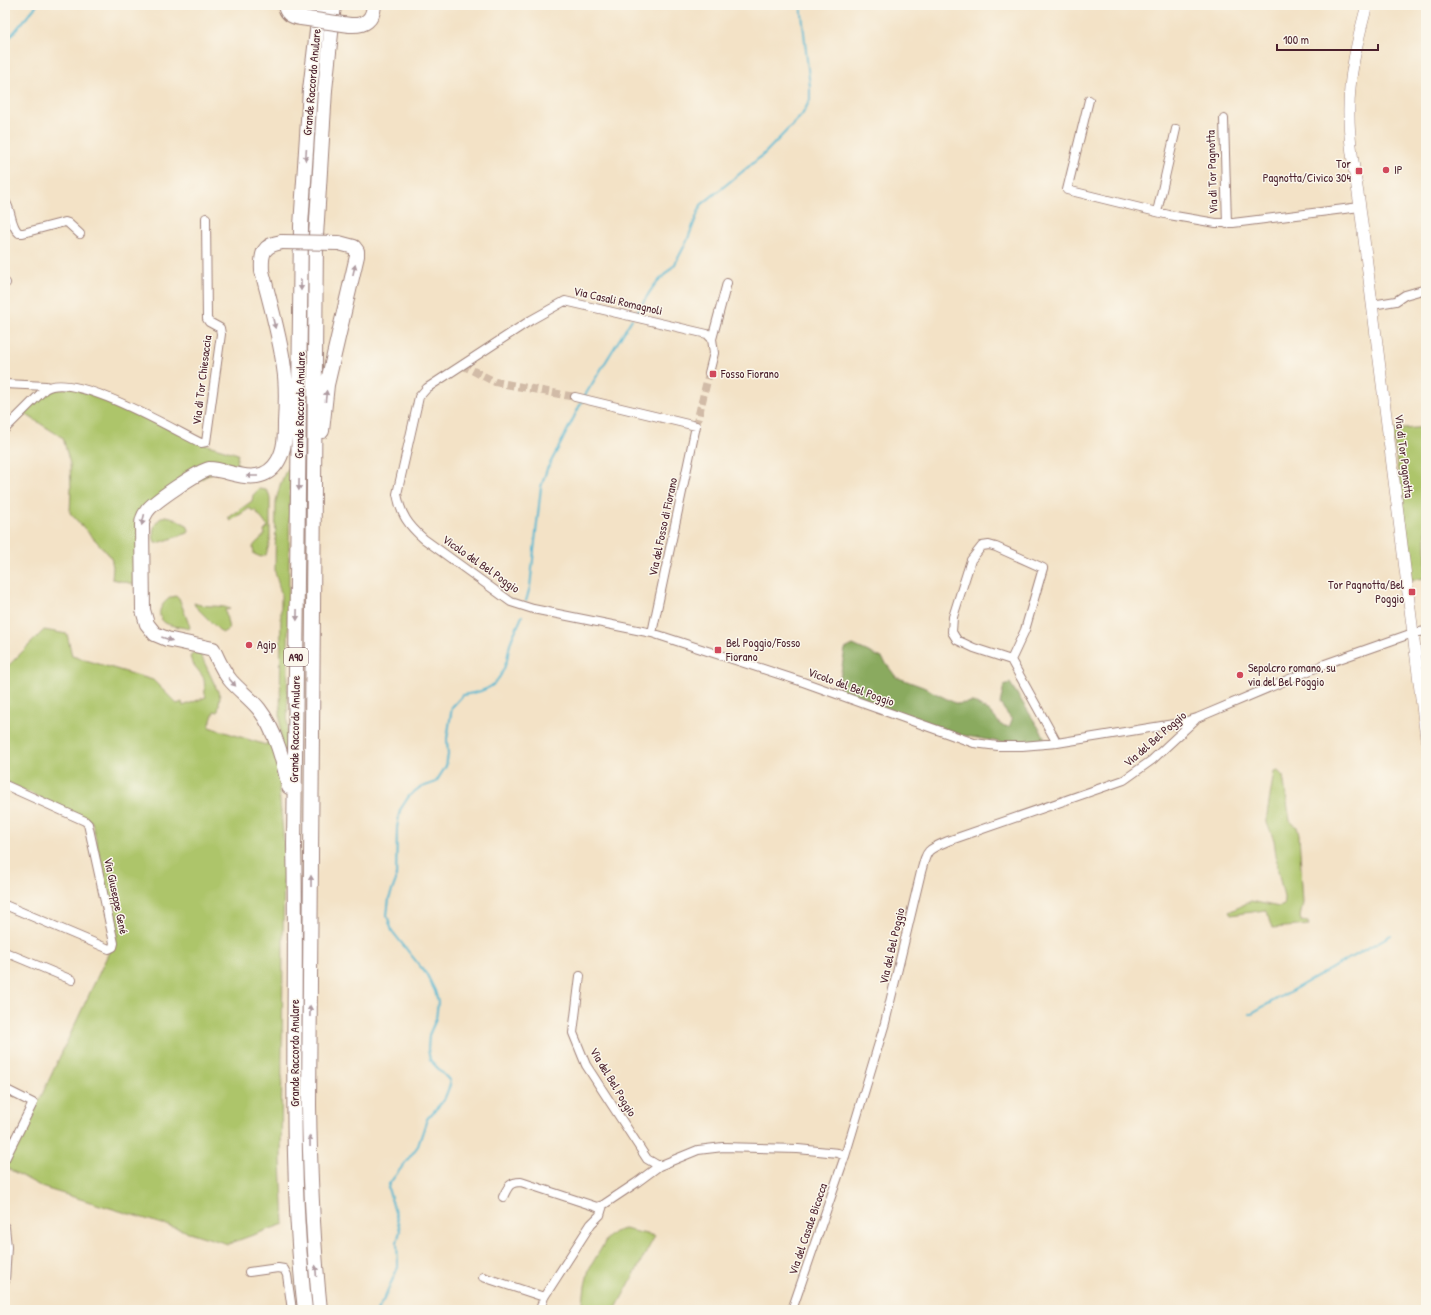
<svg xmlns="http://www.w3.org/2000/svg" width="1431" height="1315" viewBox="0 0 1431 1315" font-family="'Patrick Hand',sans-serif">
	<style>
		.green { fill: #adc56a; stroke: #7c724a }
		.forest { fill: #8aaa5e; stroke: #6a6444 }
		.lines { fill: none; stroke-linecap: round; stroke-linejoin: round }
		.stream { stroke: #52b6d1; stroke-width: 2 }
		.street-tunnel { stroke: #d1bba7; stroke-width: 8; stroke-dasharray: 8 4; stroke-linecap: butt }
		.street-casing { stroke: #9e8078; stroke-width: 10 }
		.secondary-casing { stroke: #9e8078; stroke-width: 12 }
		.highway-casing { stroke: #9e8078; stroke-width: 16 }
		.street { stroke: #fff; stroke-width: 8 }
		.secondary { stroke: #fff; stroke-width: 11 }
		.highway { stroke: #fff; stroke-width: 14 }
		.highway-bridge-casing { stroke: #9e8078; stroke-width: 16; stroke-linecap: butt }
		.highway-bridge { stroke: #fff; stroke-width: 14 }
		.oneway { fill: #ae9aa0 }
		.poi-dot { fill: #d1495b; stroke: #fbf7ec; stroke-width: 1.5 }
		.labels { text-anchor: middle; stroke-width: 3; stroke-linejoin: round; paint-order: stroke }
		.shield { fill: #fbf7ec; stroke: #7f6065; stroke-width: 1 }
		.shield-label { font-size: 11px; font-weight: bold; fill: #4a1f2b }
		.street-label { font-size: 12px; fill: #4a1f2b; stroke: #fbf7ec }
		.poi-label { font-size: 12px; fill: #4a1f2b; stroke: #fbf7ec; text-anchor: start }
	</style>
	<rect width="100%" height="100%" fill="#fbf7ec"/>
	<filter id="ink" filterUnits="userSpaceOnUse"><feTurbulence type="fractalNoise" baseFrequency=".025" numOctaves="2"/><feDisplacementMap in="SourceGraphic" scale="8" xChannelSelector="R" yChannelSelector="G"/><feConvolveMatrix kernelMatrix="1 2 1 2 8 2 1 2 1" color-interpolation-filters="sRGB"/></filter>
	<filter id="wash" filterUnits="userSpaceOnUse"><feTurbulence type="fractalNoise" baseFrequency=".012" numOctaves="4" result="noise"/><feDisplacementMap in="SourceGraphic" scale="16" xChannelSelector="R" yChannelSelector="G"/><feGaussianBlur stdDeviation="0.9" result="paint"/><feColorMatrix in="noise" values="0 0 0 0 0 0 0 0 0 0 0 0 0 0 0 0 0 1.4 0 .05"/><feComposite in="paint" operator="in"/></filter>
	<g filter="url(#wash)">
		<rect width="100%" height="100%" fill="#f3e2c6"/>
		<!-- green -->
		<path class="green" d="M76 384 201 443 238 454 236 463 239 464 238 472 217 470 150 508 142 586 112 579 113 567 111 557 70 513 71 489 70 464 63 438 22 412 42 392Z
			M1426 427V578L1411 580 1393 430Z
			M290 466 287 761 280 741 281 593 275 572 276 501 280 485 285 473Z
			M259 489 266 490 269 494 270 498V541L266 555 261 557 254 554 253 547C256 541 262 539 265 534L264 531 268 527 255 510 252 511 250 508 230 521 228 518 252 501 253 495Z
			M165 516 171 517 187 525 189 530 188 533 158 543H155C151 532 154 520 165 516Z
			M175 596 179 598 190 627 189 629C183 627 168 626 164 622 153 613 165 598 175 596Z
			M194 603C205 608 221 604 230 609L225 610 229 629 222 633 195 606Z
			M44 630 67 634 72 656 153 680 177 704 182 702 183 706 206 697C203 690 206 683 203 677 199 670 192 665 190 657L194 652 200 653 220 696 218 712 214 711 209 727 266 745 269 738 285 767 279 790 284 844 281 1161 284 1224 228 1244 44 1188 5 1167V1159L39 1101 117 935 92 822 5 781V669Z
			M1278 771 1283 776 1290 821 1297 827 1299 834 1303 903 1300 916 1301 921 1308 922 1309 925 1273 928C1268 923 1270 914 1265 910L1231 915 1229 912 1251 901 1279 907 1284 905 1285 902 1278 871 1274 840 1267 823V815L1274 772Z
			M624 1229 655 1236 615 1310H582L585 1286 589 1269 608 1237 614 1232Z"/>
		<!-- forest -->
		<path class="forest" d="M853 645 882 658 896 677 923 687 957 704 973 702 990 712 1001 725 1009 727 1012 720 1000 704 1004 685 1010 683 1044 736V740L1039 743H1005L961 735 841 692 839 684 845 649Z"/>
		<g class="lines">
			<!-- stream -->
			<path class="stream" d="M5 43 37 5
				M635 315 653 287 675 264 687 241 701 205 763 155 802 115 810 100V87L801 5
				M584 397 632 319
				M526 601 530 587 541 487 547 469 560 445 582 401
				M1250 1014 1391 935
				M377 1310 384 1299 398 1267 397 1242 400 1231 399 1226 388 1188 389 1184 418 1146 427 1119 444 1100 450 1085 449 1080 430 1060 428 1049 429 1035 436 1019 438 1002 435 991 427 975 392 931 387 915 389 899 396 880 397 828 400 810 409 796 419 788 436 782 446 766 448 755 447 739 452 707 463 695C489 691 499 686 507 660 508 654 509 647 511 641 514 632 519 625 522 616"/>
		</g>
	</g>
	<g filter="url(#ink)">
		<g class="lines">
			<!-- street-tunnel -->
			<path class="street-tunnel" d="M462 365 495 382 575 397
				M696 426 709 373"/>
			<defs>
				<path id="street" d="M1089 100 1067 190 1169 215 1216 223H1233L1360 207
					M1224 119 1227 224
					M5 201C12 210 10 226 19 233H23L65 222 68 223 80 234
					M1157 212 1176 129
					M5 283H6
					M1372 305 1396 301 1405 295 1426 289
					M712 339 707 334 565 301 531 320 427 388 419 397 397 494C401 515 408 525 424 539L511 602 533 609 652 633 803 682 974 743 998 746H1022L1057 743 1180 723 1197 718 1325 664 1413 633 1426 631
					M709 373 714 353 712 339 727 283
					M5 384 46 386 48 387
					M575 397 696 426 652 633
					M5 429 45 389C73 370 172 429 201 443L206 442 221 334 220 328 209 322 207 319 206 218
					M1011 660 1025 630 1043 568 996 547 989 545 982 546 971 560 953 617 952 632 957 640 974 648 1011 660 1057 743
					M5 785 85 821 88 824 114 943 113 947 109 949 5 905
					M5 952 72 980
					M5 1089 33 1103 5 1159
					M659 1166 698 1150 723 1147 798 1149 838 1153 845 1156 885 1023 921 872C927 850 926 850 948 841L1124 780 1152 760 1195 720
					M503 1197C508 1187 509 1182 521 1182L597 1207 603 1205
					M5 1227 7 1247 5 1281
					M249 1272 278 1268 284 1269 287 1275 292 1310
					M483 1277 544 1297
					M540 1310 544 1297 591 1224 600 1215 603 1205 636 1183 659 1166 647 1159 586 1065 573 1033 580 976
					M792 1310 845 1156"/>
				<path id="secondary" d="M1367 5C1357 42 1348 78 1349 116 1349 147 1356 177 1360 207L1426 738"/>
				<path id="highway" d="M285 5C286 14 293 17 301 18
					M350 25C365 26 373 20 374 5
					M282 242C263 245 261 253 262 271 270 303 280 336 284 368 287 386 286 405 285 423 285 436 285 449 278 461 267 480 248 478 230 473 223 471 216 469 209 469 199 471 153 502 147 511 144 515 142 520 142 525L143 610 147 624 155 634 167 639 213 649C218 660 223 672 231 681 240 691 251 699 259 709 276 731 283 761 289 787
					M322 431 327 385 357 256V251L354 247 339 243
					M305 1310C287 1156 298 1000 294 845L301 226 310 90 320 5
					M320 1310C313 1242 310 1174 309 1105L316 236 325 90 334 5"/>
			</defs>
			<!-- street casing -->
			<use href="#street" class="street-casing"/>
			<!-- secondary casing -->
			<use href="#secondary" class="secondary-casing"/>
			<!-- highway casing -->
			<use href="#highway" class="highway-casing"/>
			<!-- street -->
			<use href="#street" class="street"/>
			<!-- secondary -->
			<use href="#secondary" class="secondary"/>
			<!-- highway -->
			<use href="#highway" class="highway"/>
			<defs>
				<path id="highway-bridge" d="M301 18 350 25
					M282 242 339 243"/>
			</defs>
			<!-- highway-bridge casing -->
			<use href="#highway-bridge" class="highway-bridge-casing"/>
			<!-- highway-bridge -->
			<use href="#highway-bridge" class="highway-bridge"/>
		</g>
		<!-- one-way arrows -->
		<defs><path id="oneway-solid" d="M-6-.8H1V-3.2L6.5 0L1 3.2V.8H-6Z"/></defs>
		<g class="oneway">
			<use href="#oneway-solid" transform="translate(306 155) rotate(94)"/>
			<use href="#oneway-solid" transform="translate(354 270) rotate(-77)"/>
			<use href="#oneway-solid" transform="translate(301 285) rotate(90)"/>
			<use href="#oneway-solid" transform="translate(274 323) rotate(77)"/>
			<use href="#oneway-solid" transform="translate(326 396) rotate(-84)"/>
			<use href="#oneway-solid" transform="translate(252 476) rotate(-180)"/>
			<use href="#oneway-solid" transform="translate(299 485) rotate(91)"/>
			<use href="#oneway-solid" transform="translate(143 520) rotate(104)"/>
			<use href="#oneway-solid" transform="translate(297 615) rotate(91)"/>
			<use href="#oneway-solid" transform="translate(167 639) rotate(19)"/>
			<use href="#oneway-solid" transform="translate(232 682) rotate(48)"/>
			<use href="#oneway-solid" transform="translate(311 881) rotate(-90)"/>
			<use href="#oneway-solid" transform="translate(310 1011) rotate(-89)"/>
			<use href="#oneway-solid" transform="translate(310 1141) rotate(-91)"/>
			<use href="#oneway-solid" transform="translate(316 1271) rotate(-94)"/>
		</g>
	</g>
	<!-- markers -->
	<g class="poi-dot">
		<circle cx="1386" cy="170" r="4"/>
		<rect x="1355" y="167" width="8" height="8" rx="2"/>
		<rect x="709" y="370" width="8" height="8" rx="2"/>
		<rect x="1408" y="588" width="8" height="8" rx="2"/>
		<circle cx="249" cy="645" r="4"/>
		<rect x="714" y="646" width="8" height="8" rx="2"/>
		<circle cx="1240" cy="675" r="4"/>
	</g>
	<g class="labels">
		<!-- shield labels -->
		<rect class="shield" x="284" y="648" width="24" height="18" rx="3"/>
		<g class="shield-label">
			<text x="296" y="661">A90</text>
		</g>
		<!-- street labels -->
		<g class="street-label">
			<text transform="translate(312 82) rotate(-85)" y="4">Grande Raccordo Anulare</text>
			<text transform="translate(1212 172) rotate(-92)" y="4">Via di Tor Pagnotta</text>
			<text transform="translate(618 301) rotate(13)" y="4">Via Casali Romagnoli</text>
			<text transform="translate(202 380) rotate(-83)" y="4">Via di Tor Chiesaccia</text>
			<text transform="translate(300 405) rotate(-89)" y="4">Grande Raccordo Anulare</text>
			<text transform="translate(1404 456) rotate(83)" y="4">Via di Tor Pagnotta</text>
			<text transform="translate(663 527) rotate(-78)" y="4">Via del Fosso di Fiorano</text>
			<text transform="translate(481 564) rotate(35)" y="4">Vicolo del Bel Poggio</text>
			<text transform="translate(851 687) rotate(20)" y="4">Vicolo del Bel Poggio</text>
			<text transform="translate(295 729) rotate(-89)" y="4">Grande Raccordo Anulare</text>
			<text transform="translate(1155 739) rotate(-41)" y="4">Via del Bel Poggio</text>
			<text transform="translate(116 896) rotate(78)" y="4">Via Giuseppe Gené</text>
			<text transform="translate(892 946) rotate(-77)" y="4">Via del Bel Poggio</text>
			<text transform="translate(295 1053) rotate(-90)" y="4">Grande Raccordo Anulare</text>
			<text transform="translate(613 1082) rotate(59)" y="4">Via del Bel Poggio</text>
			<text transform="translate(808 1229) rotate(-71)" y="4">Via del Casale Bicocca</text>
		</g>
		<!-- poi labels -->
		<g class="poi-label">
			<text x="1351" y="168" text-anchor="end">Tor<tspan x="1351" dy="14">Pagnotta/Civico 304</tspan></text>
			<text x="1394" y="174">IP</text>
			<text x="721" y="378">Fosso Fiorano</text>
			<text x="1404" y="589" text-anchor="end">Tor Pagnotta/Bel<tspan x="1404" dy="14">Poggio</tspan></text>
			<text x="726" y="647">Bel Poggio/Fosso<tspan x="726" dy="14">Fiorano</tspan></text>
			<text x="257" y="649">Agip</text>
			<text x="1248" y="672">Sepolcro romano, su<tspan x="1248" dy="14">via del Bel Poggio</tspan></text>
		</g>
	</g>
	<!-- margin -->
	<rect width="1431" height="1315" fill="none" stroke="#fbf7ec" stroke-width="20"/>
	<!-- scale -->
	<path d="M1277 44v6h101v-6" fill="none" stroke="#4a1f2b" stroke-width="2"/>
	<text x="1283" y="44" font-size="12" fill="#4a1f2b" stroke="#fbf7ec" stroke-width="3" paint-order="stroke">100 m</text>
</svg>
